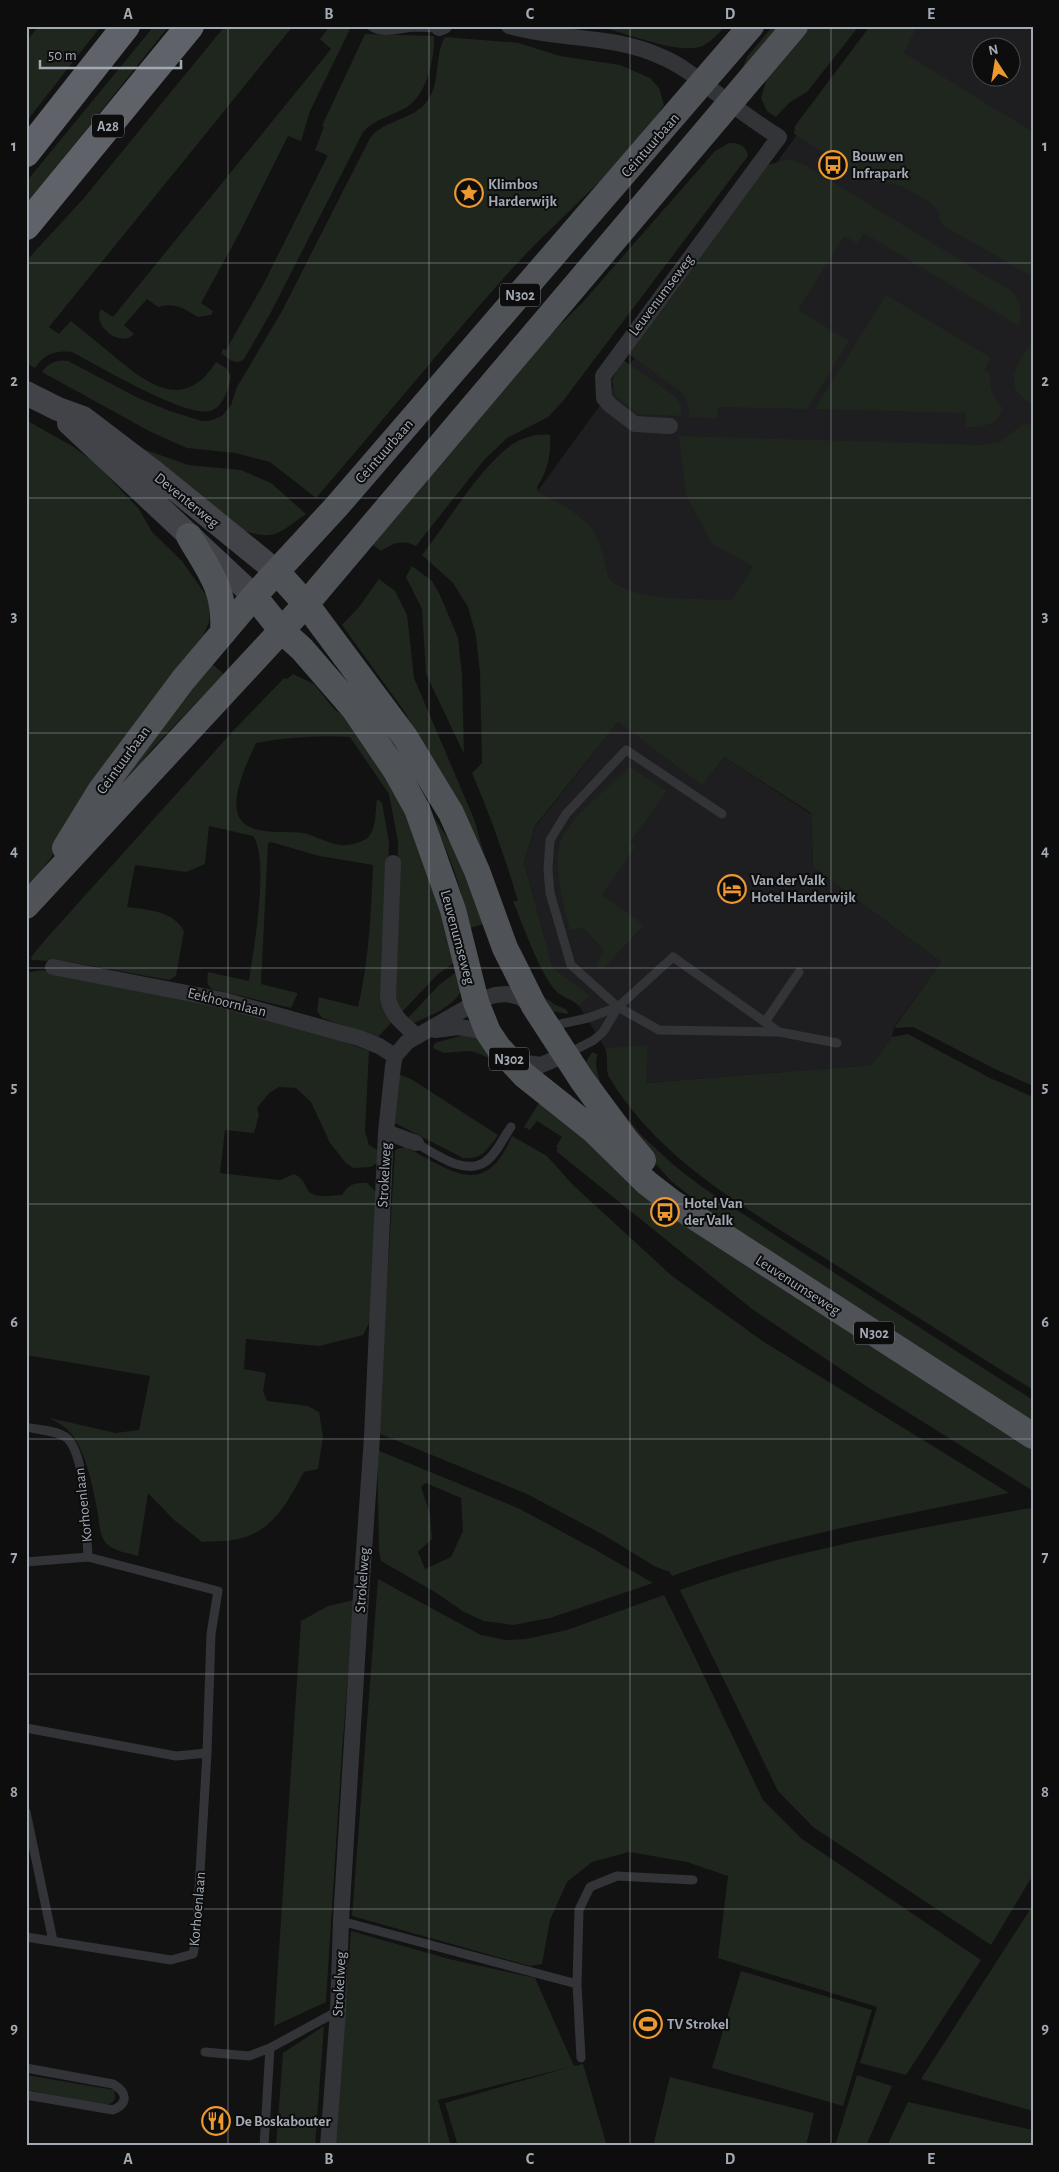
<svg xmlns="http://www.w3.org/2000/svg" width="1059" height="2172" viewBox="0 0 1059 2172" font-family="'Alegreya Sans',sans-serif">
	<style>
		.built { fill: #1e1e20; fill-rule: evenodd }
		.green { fill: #1e261e; fill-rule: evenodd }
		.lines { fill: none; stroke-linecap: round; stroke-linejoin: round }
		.service { stroke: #333438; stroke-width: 9 }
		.minor { stroke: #333438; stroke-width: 16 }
		.secondary { stroke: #414348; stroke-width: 24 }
		.primary { stroke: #4f5257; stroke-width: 26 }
		.motorway { stroke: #5f6369; stroke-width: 28 }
		.grid { fill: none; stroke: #a3aab4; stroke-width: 1; stroke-opacity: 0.55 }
		.labels { text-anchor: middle; stroke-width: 4; stroke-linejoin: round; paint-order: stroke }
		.shield { fill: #0d0d0e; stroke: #767b82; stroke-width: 1 }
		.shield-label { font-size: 14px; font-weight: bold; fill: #a3aab4 }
		.street-label { font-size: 15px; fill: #a3aab4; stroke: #0d0d0e }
		.poi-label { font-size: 15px; font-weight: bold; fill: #a3aab4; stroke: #0d0d0e; text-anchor: start }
		.neatline { fill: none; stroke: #a3aab4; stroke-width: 2 }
		.grid-label { font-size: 16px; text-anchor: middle; font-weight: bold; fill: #a3aab4 }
	</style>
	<rect width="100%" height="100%" fill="#121213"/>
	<!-- built -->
	<path class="built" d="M876 26H1033V882L513 525ZM982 48H1012V78H982Z
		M618 722 702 784 724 757 811 814 813 867 941 962 894 1027 892 1037 871 1065 645 1083 648 1046 605 1048 579 1006 590 995 553 968 524 863 535 827Z"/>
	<!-- green -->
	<path class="green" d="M39 26H101L26 122V42Z
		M154 26H169L26 205V182Z
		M225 26H293L49 327 59 334 71 321C86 333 101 345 116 358 150 386 185 411 216 362L226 368 231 376C229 388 223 408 210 411 186 418 97 365 72 352 56 350 44 354 35 368L26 363V261L84 198Z
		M330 26H349V31L310 111 301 141 288 136 240 232 201 303 213 311 211 315 198 317C184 309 175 302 158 307L147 299 124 325 134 334C121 349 91 325 101 309L113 317 331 49 320 39Z
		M597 26H725C718 34 711 42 702 46 680 56 621 31 597 26Z
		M773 26H782L745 68 743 67 747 57Z
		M808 26H859L807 92 790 102 776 117 767 111 761 98 767 78Z
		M870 26H917L904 53 1033 132V277L944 226 940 221 938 210 931 203 902 186 866 179 794 134 795 126Z
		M365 34 434 36C435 57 427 95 407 107 392 116 376 118 363 132L270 314 244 359C235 366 229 359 221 353L223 349 226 350 264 283 327 157V155L315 150 324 127 322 126Z
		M445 37 519 43 560 56 620 65 650 78 659 88 664 105C621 169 560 216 509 272 443 346 381 423 316 498L270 462 235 453 187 448 151 432 42 372C49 363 56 359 68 361L138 398 167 410 201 421H209L222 416 231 405 237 387 282 311 370 138C385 119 413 121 428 100 441 82 434 55 445 37Z
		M729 143C739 143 746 145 748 156L563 401 548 417 507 438 484 460 416 546C402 539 393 543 381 551L369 542 521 364 582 303 715 151Z
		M789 159 805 165 1014 293C1021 305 1022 313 1019 326L864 233 857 243 844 236 798 310 849 341 807 409 718 407 717 418 689 417C690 406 688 400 680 391L626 352 768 165Z
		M886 295 991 358 984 370 990 374C989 388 992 396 1002 407 1001 425 980 428 965 427L966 413 815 409Z
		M1033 340V405C999 385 1017 366 1033 340Z
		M622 359 677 398 682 407 681 416 638 414 615 396 612 380Z
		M26 420 72 446 93 461 139 509 152 532 182 561 211 602 209 622 194 658 42 870 26 887Z
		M1031 424 1033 425V1086L997 1070 913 1027 894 1028 941 962 813 867 811 813 724 757 702 785 618 722 535 826 524 863 553 968 590 995 579 1006C572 999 563 998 557 992 541 977 522 923 513 901H518C505 857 490 815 472 773L482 763 480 672 476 636 468 607 453 583 422 555C449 521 476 472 510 446 520 438 538 433 550 435 551 455 548 470 537 487L538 492C554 499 586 517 595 534 602 548 605 564 609 579 636 603 697 598 732 600L753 566 712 544 686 495 679 436 985 445 1000 442 1022 425Z
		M121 441 188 465 241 470 271 483 306 514C277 534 276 541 241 530Z
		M412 566 432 581 440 595 458 638 462 675 464 754 426 674 422 609 406 577Z
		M379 579 395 591 407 615 414 678 474 819 488 868 449 791 404 711 342 625 359 607Z
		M206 659 224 674 150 751 112 804 103 797Z
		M293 674 314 684 335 710 353 721 405 803 459 959 437 975 402 1012 394 1006 398 842 389 794 350 737C318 735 288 737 256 743 248 762 227 801 241 820 252 836 287 830 303 833 316 836 327 843 340 845 348 846 359 843 366 839 377 831 375 811 377 799L382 803 389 842 386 926 393 1021 378 1037 322 1018 317 1011 319 997 358 1007C369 960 371 913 373 865L319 856 271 842 268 843 261 984 297 993V995L291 1008 212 989C206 985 207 979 208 972L249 981C253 953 270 858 253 836L209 826 205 864 186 872 135 865 127 907C148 910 172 910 184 931L176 976 169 980 70 962 32 960 31 957 45 940 233 731 284 678 287 679Z
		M630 767 667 791 630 842 635 847 602 895 644 925 602 970 595 966 604 951 584 928 570 930C564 907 553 866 560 843 567 820 612 784 630 767Z
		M427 807 455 849 487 923 467 929C464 885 445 847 427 807Z
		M520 948 544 997 554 1004 567 1010 568 1014 551 1011 515 950Z
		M42 970C152 992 264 1011 369 1051L365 1131 369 1145 379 1151 378 1162 371 1167 353 1168 346 1163 330 1143 311 1102 296 1088 279 1087 269 1093 257 1108 259 1115 254 1133 225 1130 220 1173 280 1180 294 1174C303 1178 303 1181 307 1189 313 1200 332 1195 342 1195 348 1185 355 1182 367 1183L376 1192 372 1317 363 1335 319 1346 246 1339 244 1369 266 1373 263 1391 267 1401 308 1406 319 1412 323 1437 318 1469 304 1472C288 1501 274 1531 238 1539 226 1542 214 1541 202 1542L173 1519 148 1493 138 1556C128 1553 113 1551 106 1543 100 1536 99 1523 98 1514 93 1488 85 1441 63 1426 59 1423 54 1421 50 1418L116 1433 139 1430 150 1376 26 1355V973Z
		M459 970 462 989C454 1007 431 1015 414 1023L407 1019 439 985Z
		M467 1034 472 1035 501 1056 491 1059 475 1052 467 1051 444 1053 433 1048 435 1043Z
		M908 1034 990 1078 1033 1097V1390C966 1348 898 1305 831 1262 750 1210 660 1162 609 1077 605 1070 609 1059 605 1048L648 1045 646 1083 871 1065 892 1037Z
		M592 1052 597 1054 596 1066 601 1086 642 1136 675 1166 702 1187 794 1247 1033 1400V1424L718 1219 670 1180 616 1118 589 1076 586 1062Z
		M398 1074 411 1079 498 1135C488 1149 482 1160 463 1158L395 1123Z
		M539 1103 1033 1448V1491L869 1388 752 1309 556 1151 558 1148 556 1147 562 1137 537 1121 530 1130 524 1127Z
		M512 1136 547 1156 573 1185 672 1276 764 1342 1009 1493C896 1517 781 1536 672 1576L670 1572 656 1567 602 1534 527 1494 378 1433 395 1150 405 1147C452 1170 484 1201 512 1136Z
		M377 1450 520 1509 594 1549 653 1583 550 1618 513 1625 484 1621 464 1612 435 1592 381 1561 379 1551ZM426 1483 461 1498 463 1531 451 1557 425 1569 418 1552 432 1539 430 1514 421 1487Z
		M1030 1508 1033 1510V1875L991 1945 813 1827 778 1791 680 1590C793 1549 913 1530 1030 1508Z
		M378 1579 481 1635 506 1640 526 1639 567 1630 664 1595 694 1655 763 1800 802 1839 981 1960 906 2075 860 2063 877 2007 718 1958 728 1876 687 1862 629 1852 592 1862 567 1882 550 1920 542 1964 530 1966 352 1916Z
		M354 1600 342 1751 326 2002 274 2026 301 1621 328 1606Z
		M1033 1905V2111L921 2079Z
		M351 1931 449 1959 535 1978 574 2066 583 2064 607 2146H458L445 2103 570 2067 438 2100 451 2146H335Z
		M741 1971 872 2010 843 2106 712 2068Z
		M324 2026 315 2146H276L283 2053Z
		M26 2075 114 2090 115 2098 113 2102 107 2105 26 2090Z
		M857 2075 892 2086 866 2146H835Z
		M670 2077 814 2113 806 2146H653Z
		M908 2102 1033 2130V2146H887Z"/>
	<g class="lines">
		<!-- service -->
		<path class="service" d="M371 26C384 35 400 28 414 27 422 27 431 28 439 28
			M722 814 626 750 566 814 550 840 548 870 550 893 571 965 618 1007 659 1030 779 1032 837 1043
			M765 1022 799 972
			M551 1026 588 1018 618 1007
			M569 1053 594 1040 603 1032 618 1007 673 957 779 1032
			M416 1143C434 1153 464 1176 485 1162 496 1155 503 1138 511 1127
			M26 1427C38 1430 57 1430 67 1438 87 1457 86 1530 88 1557
			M26 1562 88 1557 218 1591 211 1634 207 1753 176 1756 26 1728
			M26 1812 53 1941
			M341 1921 577 1984 579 1910 590 1887 617 1876 693 1880
			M26 1937 171 1960 193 1954 196 1940 207 1753
			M577 1984 581 2058
			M205 2052 249 2056 270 2048 338 2011
			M26 2068 113 2084C127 2092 129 2103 113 2110L26 2095
			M264 2146 270 2048"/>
		<!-- minor -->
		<path class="minor" d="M509 26C559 41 614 34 662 57 679 64 693 75 707 86 731 104 754 122 779 137L603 376 604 398 610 405 635 424 670 426
			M439 28 444 26
			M393 863 388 998C392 1016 403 1024 417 1036
			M53 967 223 1000 359 1038 379 1046 395 1056
			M435 1030 459 1027 488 1032
			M512 1061 541 1065 565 1055
			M386 1132 416 1143
			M328 2146 338 2011 341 1921 362 1579 372 1437 386 1132 393 1066 395 1056 407 1042 480 1000 495 995 507 994 519 997 534 1006"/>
		<!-- secondary -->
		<path class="secondary" d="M26 393 58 409 83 418 154 472 277 572
			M69 423 254 596"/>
		<!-- primary -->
		<path class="primary" d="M189 536C210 573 226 589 223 633
			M277 572 306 604 405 737 451 813 477 871 505 948 534 1006 582 1080 626 1140 643 1160
			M254 596 282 631 302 649 354 709 396 771 417 809 453 910 476 1002 488 1032 498 1047 524 1075 593 1130 647 1183 673 1203 1033 1436
			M65 848 100 791 183 680 254 596 337 506 751 26
			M26 906 306 604 795 26"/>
		<!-- motorway -->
		<path class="motorway" d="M26 153 126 26
			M26 226 190 26"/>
	</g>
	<!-- grid -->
	<path class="grid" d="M228 26V2146M429 26V2146M630 26V2146M831 26V2146M26 263H1033M26 498H1033M26 733H1033M26 968H1033M26 1204H1033M26 1439H1033M26 1674H1033M26 1909H1033"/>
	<!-- icons -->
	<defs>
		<symbol id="bus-ring" viewBox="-11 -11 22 22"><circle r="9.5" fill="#0d0d0e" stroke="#ed9930" stroke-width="1.5"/><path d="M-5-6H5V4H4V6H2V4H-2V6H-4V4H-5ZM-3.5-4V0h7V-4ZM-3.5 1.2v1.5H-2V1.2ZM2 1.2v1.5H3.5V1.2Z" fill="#ed9930"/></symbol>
		<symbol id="sight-ring" viewBox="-11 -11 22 22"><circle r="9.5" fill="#0d0d0e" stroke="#ed9930" stroke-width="1.5"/><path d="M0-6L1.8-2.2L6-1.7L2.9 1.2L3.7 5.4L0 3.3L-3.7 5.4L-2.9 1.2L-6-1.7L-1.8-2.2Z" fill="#ed9930"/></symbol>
		<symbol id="hotel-ring" viewBox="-11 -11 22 22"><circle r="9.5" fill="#0d0d0e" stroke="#ed9930" stroke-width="1.5"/><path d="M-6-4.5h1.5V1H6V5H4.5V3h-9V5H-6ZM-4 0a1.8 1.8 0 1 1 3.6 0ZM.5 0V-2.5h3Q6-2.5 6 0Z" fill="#ed9930"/></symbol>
		<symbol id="stadium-ring" viewBox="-11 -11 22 22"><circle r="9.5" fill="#0d0d0e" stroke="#ed9930" stroke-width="1.5"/><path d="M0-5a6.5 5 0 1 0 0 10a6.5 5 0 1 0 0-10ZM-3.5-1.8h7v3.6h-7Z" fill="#ed9930"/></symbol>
		<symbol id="restaurant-ring" viewBox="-11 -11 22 22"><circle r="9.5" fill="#0d0d0e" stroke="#ed9930" stroke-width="1.5"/><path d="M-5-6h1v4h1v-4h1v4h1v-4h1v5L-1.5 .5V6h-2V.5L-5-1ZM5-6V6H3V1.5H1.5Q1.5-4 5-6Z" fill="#ed9930"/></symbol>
	</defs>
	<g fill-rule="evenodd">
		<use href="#bus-ring" x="817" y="149" width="32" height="32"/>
		<use href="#sight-ring" x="453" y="177" width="32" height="32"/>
		<use href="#hotel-ring" x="716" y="873" width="32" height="32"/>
		<use href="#bus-ring" x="649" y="1196" width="32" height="32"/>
		<use href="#stadium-ring" x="632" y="2008" width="32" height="32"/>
		<use href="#restaurant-ring" x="200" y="2105" width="32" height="32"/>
	</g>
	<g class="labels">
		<!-- shield labels -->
		<g class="shield">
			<rect x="92" y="114.5" width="32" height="23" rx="4"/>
			<rect x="500" y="283.5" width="40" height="23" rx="4"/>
			<rect x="489" y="1047.5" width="40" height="23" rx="4"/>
			<rect x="854" y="1321.5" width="40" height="23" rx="4"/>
		</g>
		<g class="shield-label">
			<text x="108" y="131">A28</text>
			<text x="520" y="300">N302</text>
			<text x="509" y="1064">N302</text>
			<text x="874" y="1338">N302</text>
		</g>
		<!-- street labels -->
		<g class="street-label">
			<text transform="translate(650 145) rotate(-49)" y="5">Ceintuurbaan</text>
			<text transform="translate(661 295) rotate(-53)" y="5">Leuvenumseweg</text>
			<text transform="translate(384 451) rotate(-49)" y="5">Ceintuurbaan</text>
			<text transform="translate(187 500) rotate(39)" y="5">Deventerweg</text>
			<text transform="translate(123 760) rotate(-54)" y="5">Ceintuurbaan</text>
			<text transform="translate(458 937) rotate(75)" y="5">Leuvenumseweg</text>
			<text transform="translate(227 1002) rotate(14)" y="5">Eekhoornlaan</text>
			<text transform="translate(384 1175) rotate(-87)" y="5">Strokelweg</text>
			<text transform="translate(798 1285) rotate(33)" y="5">Leuvenumseweg</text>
			<text transform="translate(83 1505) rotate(-96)" y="5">Korhoenlaan</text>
			<text transform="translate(362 1580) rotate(-86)" y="5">Strokelweg</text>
			<text transform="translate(197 1909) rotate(-85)" y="5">Korhoenlaan</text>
			<text transform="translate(339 1984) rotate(-87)" y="5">Strokelweg</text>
		</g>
		<!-- poi labels -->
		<g class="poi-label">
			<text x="852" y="161">Bouw en<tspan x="852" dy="17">Infrapark</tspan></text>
			<text x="488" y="189">Klimbos<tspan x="488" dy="17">Harderwijk</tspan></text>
			<text x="751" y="885">Van der Valk<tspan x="751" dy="17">Hotel Harderwijk</tspan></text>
			<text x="684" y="1208">Hotel Van<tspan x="684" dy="17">der Valk</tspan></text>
			<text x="667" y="2029">TV Strokel</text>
			<text x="235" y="2126">De Boskabouter</text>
		</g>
	</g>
	<!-- border -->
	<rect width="1059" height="2172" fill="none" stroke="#0d0d0e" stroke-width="55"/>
	<!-- north arrow -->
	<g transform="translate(996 62) rotate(348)"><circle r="24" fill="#0d0d0e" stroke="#494c50"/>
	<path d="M0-4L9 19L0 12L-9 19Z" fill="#ed9930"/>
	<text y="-8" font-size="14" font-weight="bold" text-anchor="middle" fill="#a3aab4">N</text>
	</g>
	<!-- scale -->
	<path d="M40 60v8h141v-8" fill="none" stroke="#a3aab4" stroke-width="2.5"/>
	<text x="48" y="60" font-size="15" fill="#a3aab4" stroke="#0d0d0e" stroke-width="4" paint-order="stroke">50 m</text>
	<rect x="28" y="28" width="1004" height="2116" class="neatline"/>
	<g class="grid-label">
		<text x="128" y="19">A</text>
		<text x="329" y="19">B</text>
		<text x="530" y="19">C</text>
		<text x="730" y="19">D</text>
		<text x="931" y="19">E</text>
		<text x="14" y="151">1</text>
		<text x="1045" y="151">1</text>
		<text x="14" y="386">2</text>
		<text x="1045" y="386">2</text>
		<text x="14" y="621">3</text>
		<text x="1045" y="621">3</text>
		<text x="14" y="856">4</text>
		<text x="1045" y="856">4</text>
		<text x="14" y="1092">5</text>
		<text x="1045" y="1092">5</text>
		<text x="14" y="1327">6</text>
		<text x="1045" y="1327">6</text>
		<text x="14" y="1562">7</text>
		<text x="1045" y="1562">7</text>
		<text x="14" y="1797">8</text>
		<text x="1045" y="1797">8</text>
		<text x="14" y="2033">9</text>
		<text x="1045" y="2033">9</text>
		<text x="128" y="2164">A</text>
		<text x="329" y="2164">B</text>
		<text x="530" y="2164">C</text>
		<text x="730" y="2164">D</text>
		<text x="931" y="2164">E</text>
	</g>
</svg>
